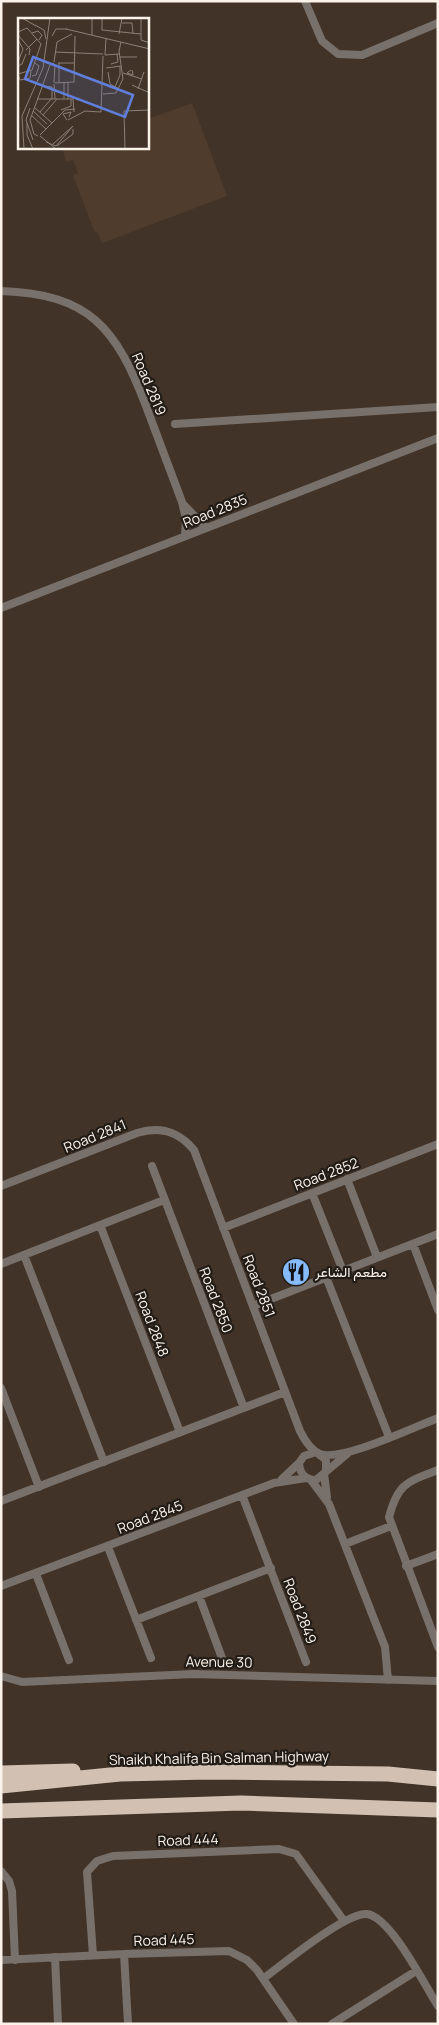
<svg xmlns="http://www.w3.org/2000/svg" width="439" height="2025" viewBox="0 0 439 2025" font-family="Manrope,Vazirmatn,sans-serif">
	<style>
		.built { fill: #4f3c2c }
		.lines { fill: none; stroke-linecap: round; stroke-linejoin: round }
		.minor { stroke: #78716b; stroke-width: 8 }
		.motorway { stroke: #d2c1b3; stroke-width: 15 }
		.labels { text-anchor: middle; stroke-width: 4.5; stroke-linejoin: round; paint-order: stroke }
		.street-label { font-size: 14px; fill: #fbf2ea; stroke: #221c17 }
		.poi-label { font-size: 14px; fill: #fbf2ea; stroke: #221c17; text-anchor: start }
		.inset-road { fill: none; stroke: #8b7f76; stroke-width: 1 }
		.view { fill: #607fdd; fill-opacity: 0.15; stroke: #607fdd; stroke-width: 2.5 }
		.inset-edge { fill: none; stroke: #fbf2ea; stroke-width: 2.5 }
	</style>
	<rect width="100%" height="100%" fill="#413328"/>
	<!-- built -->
	<path class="built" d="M192 103 227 196 102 243 98 233 94 231 73 175 78 173 73 160 66 162 63 151 72 148H148V119Z"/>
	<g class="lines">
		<!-- minor -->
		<path class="minor" d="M305 1 322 41 338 54 362 55 438 23
			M1 291C90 294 116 328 146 406 158 438 170 470 182 502L186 519 185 536
			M175 424 438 407
			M185 506 206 528
			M1 608 438 438
			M152 1166 244 1408
			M347 1179 377 1257
			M1 1186 137 1133C160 1126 178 1131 194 1150L300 1431C304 1439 310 1450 320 1454 341 1462 414 1427 438 1418
			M312 1193 343 1271
			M100 1225 180 1432
			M223 1228 438 1144
			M413 1244 438 1310
			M24 1255 104 1462
			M1 1264 164 1200
			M326 1277 389 1437
			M253 1306 438 1234
			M1 1388 39 1487
			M326 1469V1460L316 1452 304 1456 299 1463C300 1474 305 1480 316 1480L347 1454
			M438 1470C407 1482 398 1483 389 1517L438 1647
			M324 1474 327 1497
			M282 1479 299 1463
			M311 1480 329 1504 385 1647 388 1680
			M242 1495 306 1662
			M1 1501 285 1392
			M345 1544 391 1526
			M108 1547 151 1658
			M406 1566 438 1554
			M36 1574 69 1660
			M1 1586 274 1483 306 1478
			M199 1596 222 1658
			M136 1620 271 1568
			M1 1676 22 1682 193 1674 438 1681
			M1 1871 9 1881 12 1891 15 1960
			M124 1954 128 2024
			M93 1955 87 1872 97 1861 113 1856 279 1849 296 1854 344 1921
			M55 1957 58 2024
			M1 1960 124 1954 229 1951 247 1960 257 1970 294 2024
			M264 1978C283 1964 346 1912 367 1914 391 1917 425 1986 438 2006
			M332 2024 416 1971"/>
		<!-- motorway -->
		<path class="motorway" d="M1 1773 73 1771
			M1 1786 120 1774 208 1772 388 1774 438 1779
			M1 1811 241 1803 438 1810"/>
	</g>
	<!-- icons -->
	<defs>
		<symbol id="restaurant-disc" viewBox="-11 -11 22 22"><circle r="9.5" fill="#85bbfb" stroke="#221c17"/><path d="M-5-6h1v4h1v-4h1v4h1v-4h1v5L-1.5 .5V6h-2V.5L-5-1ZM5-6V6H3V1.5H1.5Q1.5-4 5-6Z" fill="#111"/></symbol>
	</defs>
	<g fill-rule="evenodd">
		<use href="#restaurant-disc" x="280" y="1256" width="32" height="32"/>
	</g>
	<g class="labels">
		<!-- street labels -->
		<g class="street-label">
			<text transform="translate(149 384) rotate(67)" y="5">Road 2819</text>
			<text transform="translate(215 511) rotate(-22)" y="5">Road 2835</text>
			<text transform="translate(95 1136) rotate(-22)" y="5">Road 2841</text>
			<text transform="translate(326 1174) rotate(-21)" y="5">Road 2852</text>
			<text transform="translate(259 1286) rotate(69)" y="5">Road 2851</text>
			<text transform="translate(216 1300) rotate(69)" y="5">Road 2850</text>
			<text transform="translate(152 1324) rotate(69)" y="5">Road 2848</text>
			<text transform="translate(150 1517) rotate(-21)" y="5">Road 2845</text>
			<text transform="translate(300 1611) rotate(69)" y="5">Road 2849</text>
			<text transform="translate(219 1662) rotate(1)" y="5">Avenue 30</text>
			<text transform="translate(219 1758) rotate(-1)" y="5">Shaikh Khalifa Bin Salman Highway</text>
			<text transform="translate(188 1840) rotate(-2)" y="5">Road 444</text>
			<text transform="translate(164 1940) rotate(-2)" y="5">Road 445</text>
		</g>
		<!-- poi labels -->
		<g class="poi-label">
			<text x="315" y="1277">مطعم الشاعر</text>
		</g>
	</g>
	<!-- overview -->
	<g transform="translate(18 18)">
		<rect width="131" height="131" fill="#413328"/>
		<path class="inset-road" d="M4 0 18 8M84 0V12L123 16M123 0V22L132 25M104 5H114L115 16M17 7 26 12 28 21M48 11 132 31M0 14 9 10 23 26 14 52 0 56M14 15 20 13 24 17 21 22M101 16 104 0M0 17 12 31 11 37M74 17V0M34 18 38 11H49M88 20 87 37 101 36M0 22 5 31 0 44M8 32 19 21M37 34 85 36M102 39H119M36 44 39 24 54 16M40 45H56M41 45V65M93 46 100 44 99 36M0 48 4 46 8 36M88 50 103 48M113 52 109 55 115 57 114 52M90 54 92 66 101 71M105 55 124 61M0 56 2 62 12 60 13 53M14 58 18 57 21 48 17 45M36 65 37 46M37 65 56 64 57 18M46 65V81M50 65V81M36 66 37 81M114 67 132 75M24 68 34 69V81M97 69 102 57V48M120 71 126 54M85 76 98 75 105 61 101 33 103 24M19 81H55L56 94M16 89 34 105M12 90 8 102 15 122M43 92 53 88V81M15 93 29 106M22 94 33 81M83 94 85 38M13 97 28 111M25 97 39 81M49 102 45 96 53 94 51 99M50 102 67 93 83 94M9 105V117L15 131M22 117 47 92 57 91M20 118 16 116 12 102 32 47 36 45M22 118 38 131M28 124 38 128 55 108 35 126M39 128 55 116V111M6 131 4 98 25 50 32 0M107 131 106 93 132 92"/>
		<path class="view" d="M15 39 115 77 107 99 7 61Z"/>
		<rect width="131" height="131" class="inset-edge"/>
	</g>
	<!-- border -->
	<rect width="439" height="2025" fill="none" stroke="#fbf2ea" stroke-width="5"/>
</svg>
